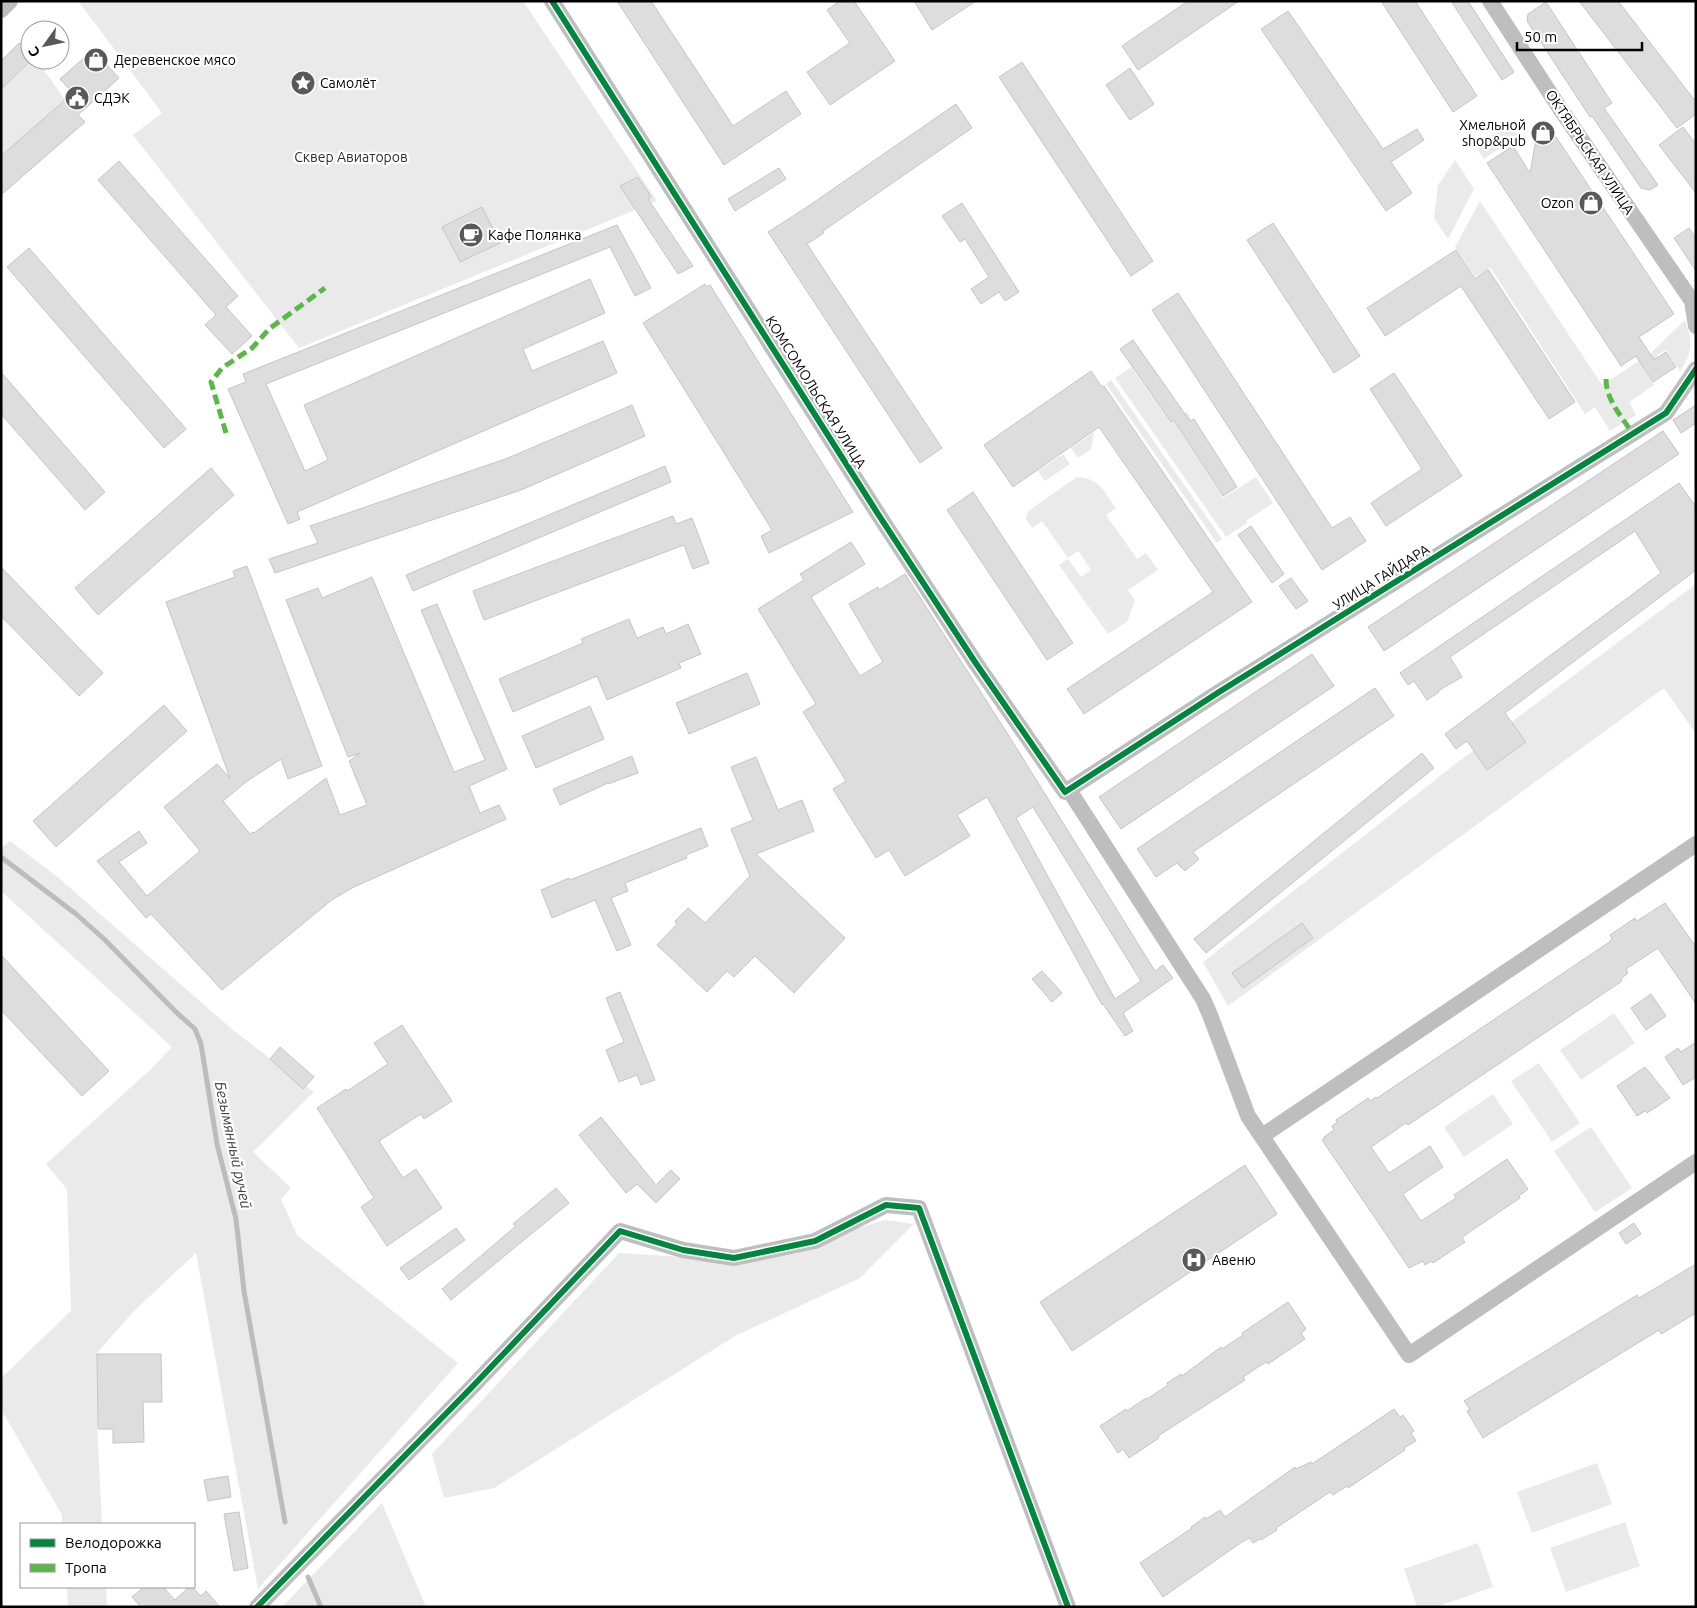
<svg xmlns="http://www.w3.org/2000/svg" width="1697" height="1608" viewBox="0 0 1697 1608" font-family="Ubuntu,sans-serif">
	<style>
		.green { fill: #eaeaea }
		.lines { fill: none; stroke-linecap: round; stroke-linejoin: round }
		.stream { stroke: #bcbcbc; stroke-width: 5 }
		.building { fill: #ddd; stroke: #c5c5c5; fill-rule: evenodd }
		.minor { stroke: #bebebe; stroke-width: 16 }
		.quiet { stroke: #58b947; stroke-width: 5; stroke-dasharray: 10 5; stroke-linecap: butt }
		.cycleway-casing { stroke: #fff; stroke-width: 9 }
		.cycleway { stroke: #00873e; stroke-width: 6 }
		.labels { text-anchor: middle; stroke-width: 4.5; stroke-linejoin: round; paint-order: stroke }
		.poi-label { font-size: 14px; fill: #000; stroke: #fff; text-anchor: start }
		.street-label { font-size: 14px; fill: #000; stroke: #fff }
		.park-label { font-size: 14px; fill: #303030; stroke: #fff }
		.water-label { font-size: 15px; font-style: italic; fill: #414141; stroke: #fff }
	</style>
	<rect width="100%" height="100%" fill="#fff"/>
	<!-- green -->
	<path class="green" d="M523 1 657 201 299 348 133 135 162 113 79 2Z
		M34 60H37L65 100 1 156V89Z
		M1512 126 1518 136 1484 159 1473 143Z
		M1455 160 1474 189 1448 239 1434 218 1438 185Z
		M1480 201 1602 385 1650 354 1685 320C1693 342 1693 351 1680 371L1666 350 1657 355V358L1643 367 1654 385 1629 402 1636 415 1610 431 1595 407 1585 414 1490 267 1475 277 1455 247Z
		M1131 367 1171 423 1187 412 1191 419 1178 427 1223 498 1256 477 1273 503 1246 521 1247 523 1226 537 1115 378Z
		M1111 380 1222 539 1217 543 1106 384Z
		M1094 432 1091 449 1078 458 1071 448Z
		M1063 454 1070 464 1045 481 1038 471Z
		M1077 477C1100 478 1103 491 1116 508L1106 515 1137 559 1146 553 1158 570 1128 590 1135 600 1127 622 1108 634 1059 565 1068 559 1081 577 1091 570 1078 551 1068 558 1042 521 1032 528 1026 519 1028 511Z
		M1696 584V734L1664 688 1228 1006 1203 962 1458 762Z
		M10 841 60 879 234 1031 314 1092 253 1152 291 1188 281 1199 297 1235 458 1363 258 1589 196 1253 134 1311 97 1353V1425L102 1524H62V1515L1 1409V1378L71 1311 67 1189 46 1164 151 1069 172 1047 1 891V848Z
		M1614 1013 1635 1043 1581 1080 1560 1050Z
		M1539 1063 1580 1123 1552 1142 1511 1081Z
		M1493 1094 1513 1124 1464 1157 1444 1127Z
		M1591 1127 1632 1188 1595 1212 1554 1151Z
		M885 1220 914 1224 860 1278 735 1336 494 1488 444 1498 432 1454 619 1253 748 1261Z
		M1597 1463 1612 1504 1532 1533 1517 1492Z
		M382 1503 426 1607H282Z
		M1625 1522 1640 1566 1566 1592 1550 1548Z
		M1478 1543 1493 1587 1436 1607H1417L1404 1569Z
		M67 1587H106L107 1607H68Z"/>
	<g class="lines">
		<!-- stream -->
		<path class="stream" d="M1 857 76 914 104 939 177 1013 195 1029 201 1044 217 1144 236 1219 244 1291 285 1522
			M308 1577 321 1607"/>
	</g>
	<!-- building -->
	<path class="building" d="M617 1H651L733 126 786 91 801 114 724 165Z
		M840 1H854L895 61 830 105 807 72 850 43 827 10Z
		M914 1H976L932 30Z
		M1188 1H1239L1138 70 1122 46Z
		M1381 1H1415L1477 96 1453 112Z
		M1451 1H1468L1514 72 1502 80Z
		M1579 1H1618L1696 102V114L1677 128Z
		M1546 2 1612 103 1604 108 1658 185 1650 190 1641 188 1592 116 1590 117 1527 21 1528 14Z
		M1288 11 1383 149 1417 129 1424 140 1391 162 1412 193 1386 211 1261 29Z
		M19 43 30 47V62L1 89V61Z
		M93 50 119 78 78 115 85 122 1 195V156L73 93 60 79Z
		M1022 62 1153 261 1131 276 999 77Z
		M1130 68 1154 104 1130 120 1106 85Z
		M956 104 972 128 823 231 824 233 807 244 942 448 920 463 768 232 807 207Z
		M1546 127 1550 128 1674 314 1639 337 1654 360 1666 352 1676 367 1653 382 1636 356 1621 366 1487 163 1513 146 1530 173 1537 133Z
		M1683 127 1696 144V193L1659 145Z
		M119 161 238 296 226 307 252 336 232 354 205 325 216 315 98 180Z
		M779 168 786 179 735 211 728 199Z
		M638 177 651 197 648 199 693 266 678 274 620 186Z
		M962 203 1019 292 1005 301 999 292 981 304 971 289 989 277 965 239 960 242 942 216Z
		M482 207 500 243 460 262 442 227Z
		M1273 223 1360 356 1334 373 1247 240Z
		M617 225 651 288 635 296 610 247 266 384 305 471 328 460 304 405 590 279 605 313 523 349 532 371 603 341 617 373 297 512 300 519 288 524 228 389 246 382 243 374Z
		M1689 228 1696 238V271L1674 238Z
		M29 248 186 429 164 448 7 267Z
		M1456 250 1475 279 1488 269 1575 402 1549 419 1461 286 1385 336 1367 308Z
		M705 284 707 287 710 285 853 512 769 553 761 536 772 530 643 323Z
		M1178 293 1332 528 1350 517 1366 541 1322 570 1152 310Z
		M1133 340 1190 421 1194 419 1237 487 1223 496 1174 420 1171 422 1120 349Z
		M1091 371 1102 387 1104 386 1252 602 1084 714 1067 689 1213 592 1099 427 1013 487 984 445Z
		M1 372 105 492 85 510 1 414Z
		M1394 373 1462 476 1386 526 1371 503 1422 469 1370 389Z
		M632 405 645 436 521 490 275 573 269 559 318 543 310 526 508 458Z
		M1696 405V423L1681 433 1673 420Z
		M1663 431 1679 454 1384 651 1368 627Z
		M665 466 671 482 413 591 406 575Z
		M211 468 234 495 98 615 75 588Z
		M1679 483 1696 507V570L1505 713 1526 742 1487 770 1467 741 1456 749 1445 734 1661 573 1635 531 1450 657 1462 677 1438 691 1439 692 1427 700 1414 681 1408 685 1400 673Z
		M973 492 1073 643 1047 660 947 510Z
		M673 516 676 524 692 518 709 563 693 569 684 545 484 620 473 591Z
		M1251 526 1284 574 1272 583 1238 535Z
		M851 542 865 564 811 597 860 676 883 662 849 604 878 587 879 590 905 574 1009 736 1155 971 1163 965 1173 978 1123 1013 1133 1031 1125 1036 1103 1004 1102 1005 987 797 957 815 970 836 905 876 889 850 876 858 833 789 846 781 803 712 816 704 758 609 804 580 800 574ZM1033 807 1141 981 1115 999 1016 818Z
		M247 566 322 766 288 779 281 759 246 782 223 801 250 834 253 832 254 833 326 778 340 815 367 805 349 761 360 753 348 757 286 600 318 588 322 598 372 577 454 772 485 760 421 610 437 604 507 769 469 786 480 813 499 805 506 819 354 887 333 899 222 990 151 914 146 918 97 861 139 831 147 843 119 862 147 896 200 851 164 807 217 764 230 778 166 602 235 577 233 571Z
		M1 567 103 673 79 696 1 616Z
		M1291 578 1308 601 1296 609 1279 586Z
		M629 619 637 638 663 627 666 634 688 624 701 654 679 663 681 668 607 700 597 676 513 712 499 679 583 643 581 639Z
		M1312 654 1334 686 1121 829 1099 797Z
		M747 673 760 704 689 734 676 703Z
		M1375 688 1394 716 1193 852 1199 859 1185 871 1177 863 1156 877 1137 849Z
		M164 705 187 731 56 847 33 821Z
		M590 706 604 739 536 768 522 736Z
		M1422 753 1434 768 1206 953 1194 939Z
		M632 756 638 773 608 784V783L560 805 553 789Z
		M756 757 778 810 802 800 814 831 756 854 845 938 794 993 755 956 734 977 727 971 707 992 657 945 677 924 675 921 688 908 705 923 750 876 731 829 753 820 731 767Z
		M701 828 708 846 686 855 687 858 625 883 628 891 611 898 631 945 617 951 595 900 552 918 541 890 569 878 570 880Z
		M1665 903 1696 947V1004L1658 948 1626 969 1628 973 1621 979 1622 981 1408 1125 1406 1123 1371 1147 1389 1173 1430 1146 1443 1167 1403 1194 1421 1221 1456 1198 1454 1195 1507 1159 1528 1189 1519 1196 1520 1198 1468 1233 1462 1238 1465 1242 1433 1263 1431 1261 1425 1265 1423 1261 1409 1268 1322 1140 1325 1138 1324 1137 1334 1130 1332 1126 1337 1122 1336 1120 1368 1098 1370 1101 1376 1097 1377 1098 1608 943 1612 939 1610 935 1635 918 1637 921Z
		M1302 923 1313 938 1243 988 1232 973Z
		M1 955 109 1071 82 1096 1 1010Z
		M1042 971 1062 993 1052 1002 1032 979Z
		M620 992 655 1080 641 1085 637 1075 619 1082 606 1050 624 1042 606 998Z
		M1651 994 1666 1016 1646 1030 1631 1008Z
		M402 1025 452 1101 424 1119 421 1114 379 1141 403 1178 416 1169 442 1208 387 1246 361 1207 374 1198 317 1108 346 1089 347 1091 388 1064 374 1043Z
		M1696 1042V1077L1683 1085 1665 1057 1678 1048 1681 1052Z
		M280 1047 314 1077 303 1089 270 1059Z
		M1645 1067 1670 1098 1647 1113 1645 1111 1637 1116 1617 1086Z
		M601 1117 656 1185 671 1170 680 1179 656 1203 637 1184 626 1193 579 1135Z
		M1245 1165 1277 1214 1072 1351 1040 1302Z
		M556 1188 569 1203 451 1300 442 1289 516 1226 513 1224Z
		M1634 1223 1641 1234 1626 1244 1619 1233Z
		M456 1228 465 1240 409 1280 400 1268Z
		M1696 1264V1313L1661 1334 1659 1330 1483 1438 1467 1411 1470 1409 1464 1401 1637 1295 1639 1298Z
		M1288 1302 1306 1329 1301 1333 1305 1339 1268 1364 1266 1362 1243 1377 1245 1380 1158 1436 1159 1438 1129 1458 1123 1449 1118 1453 1100 1426 1126 1409 1127 1411 1146 1398 1147 1399 1168 1385 1167 1383 1181 1374 1182 1376 1221 1347 1222 1349 1243 1335 1242 1333Z
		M97 1354H161L162 1402H143L144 1442 113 1443V1429H98Z
		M1394 1409 1400 1417 1403 1415 1414 1431 1411 1433 1416 1441 1404 1448 1405 1450 1348 1488 1347 1486 1333 1495 1330 1492 1276 1528 1277 1530 1261 1540 1260 1539 1253 1543 1250 1538 1242 1542 1163 1597 1140 1563 1192 1528 1191 1527 1205 1517 1206 1519 1220 1510 1225 1517 1295 1467 1296 1469 1311 1462 1312 1464Z
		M228 1476 231 1497 208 1501 204 1480Z
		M239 1512 248 1568 234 1571 224 1514Z
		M144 1587H163L175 1600 189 1587H192L201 1596 206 1591 220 1607H141L132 1597Z"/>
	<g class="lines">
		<!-- minor -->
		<path class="minor" d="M552 1 878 514 975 662 1065 792 1219 692 1666 413 1696 369
			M1490 1 1561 110 1692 301 1696 326
			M1 10 10 1
			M1069 790 1203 999 1210 1015 1248 1116 1409 1355 1696 1162
			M1262 1136 1696 844
			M257 1607 473 1386 620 1231 683 1250 734 1258 815 1241 886 1205 919 1208 1068 1607"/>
		<!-- quiet -->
		<path class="quiet" d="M1606 379C1606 400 1622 417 1633 434
			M226 433 211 382 222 368 252 348 269 329 325 288"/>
		<defs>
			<path id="cycleway" d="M552 1 878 514 975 662 1065 792 1219 692 1666 413 1696 369
				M257 1607 473 1386 620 1231 683 1250 734 1258 815 1241 886 1205 919 1208 1068 1607"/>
		</defs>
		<!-- cycleway casing -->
		<use href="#cycleway" class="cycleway-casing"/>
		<!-- cycleway -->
		<use href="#cycleway" class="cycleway"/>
	</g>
	<!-- icons -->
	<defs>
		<symbol id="shop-disc" viewBox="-11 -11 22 22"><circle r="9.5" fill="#595959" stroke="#fff"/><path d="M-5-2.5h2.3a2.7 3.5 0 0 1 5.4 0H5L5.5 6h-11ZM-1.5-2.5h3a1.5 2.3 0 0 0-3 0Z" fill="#fff"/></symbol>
		<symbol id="sight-disc" viewBox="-11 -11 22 22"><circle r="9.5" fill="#595959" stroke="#fff"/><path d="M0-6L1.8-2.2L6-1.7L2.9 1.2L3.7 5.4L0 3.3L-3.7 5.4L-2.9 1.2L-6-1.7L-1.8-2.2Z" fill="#fff"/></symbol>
		<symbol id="civic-disc" viewBox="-11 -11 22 22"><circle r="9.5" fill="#595959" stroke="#fff"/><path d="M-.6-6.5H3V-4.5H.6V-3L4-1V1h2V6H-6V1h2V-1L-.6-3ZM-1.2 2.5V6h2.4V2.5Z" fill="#fff"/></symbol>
		<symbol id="cafe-disc" viewBox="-11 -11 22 22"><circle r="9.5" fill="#595959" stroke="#fff"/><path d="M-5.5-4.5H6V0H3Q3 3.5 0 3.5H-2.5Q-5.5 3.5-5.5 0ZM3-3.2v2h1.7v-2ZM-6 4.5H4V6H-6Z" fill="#fff"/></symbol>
		<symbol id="hospital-disc" viewBox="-11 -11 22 22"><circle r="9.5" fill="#595959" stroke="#fff"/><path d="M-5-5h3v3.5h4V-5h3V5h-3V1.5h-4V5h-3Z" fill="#fff"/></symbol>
	</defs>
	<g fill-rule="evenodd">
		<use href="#shop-disc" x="82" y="46" width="28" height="28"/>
		<use href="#sight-disc" x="289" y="69" width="28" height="28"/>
		<use href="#civic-disc" x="63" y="84" width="28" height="28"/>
		<use href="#shop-disc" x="1529" y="119" width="28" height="28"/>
		<use href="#shop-disc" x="1577" y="189" width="28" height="28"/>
		<use href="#cafe-disc" x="457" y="221" width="28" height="28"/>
		<use href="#hospital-disc" x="1180" y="1246" width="28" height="28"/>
	</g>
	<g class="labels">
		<!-- poi labels -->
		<g class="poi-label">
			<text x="114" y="65">Деревенское мясо</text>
			<text x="320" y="88">Самолёт</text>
			<text x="94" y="103">СДЭК</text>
			<text x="1526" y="130" text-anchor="end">Хмельной<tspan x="1526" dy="16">shop&amp;pub</tspan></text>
			<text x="1574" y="208" text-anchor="end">Ozon</text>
			<text x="488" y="240">Кафе Полянка</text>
			<text x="1212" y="1265">Авеню</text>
		</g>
		<!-- street labels -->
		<g class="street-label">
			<text transform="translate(1590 152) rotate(56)" y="5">ОКТЯБРЬСКАЯ УЛИЦА</text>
			<text transform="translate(816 392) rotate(58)" y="5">КОМСОМОЛЬСКАЯ УЛИЦА</text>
			<text transform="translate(1381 577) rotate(-32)" y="5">УЛИЦА ГАЙДАРА</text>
		</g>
		<!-- park labels -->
		<g class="park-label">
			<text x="351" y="162">Сквер Авиаторов</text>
		</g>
		<!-- water labels -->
		<g class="water-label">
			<text transform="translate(233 1145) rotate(78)" y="5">Безымянный ручей</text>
		</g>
	</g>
	<!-- border -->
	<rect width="1697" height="1608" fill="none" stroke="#000000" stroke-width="5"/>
	<!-- legend -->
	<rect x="20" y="1523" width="175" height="65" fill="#ffffff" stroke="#999999"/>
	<rect x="30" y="1539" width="25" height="8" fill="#00873e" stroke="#999999"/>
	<text x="65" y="1548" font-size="15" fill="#000000">Велодорожка</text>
	<rect x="30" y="1564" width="25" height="8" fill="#58b947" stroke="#999999"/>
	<text x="65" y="1573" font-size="15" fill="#000000">Тропа</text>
	<!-- north arrow -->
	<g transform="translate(45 45) rotate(237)"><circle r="24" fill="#ffffff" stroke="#999999"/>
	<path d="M0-4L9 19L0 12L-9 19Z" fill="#595959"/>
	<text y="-8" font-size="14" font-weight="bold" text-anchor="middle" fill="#000000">С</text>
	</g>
	<!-- scale -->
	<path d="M1517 42v8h125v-8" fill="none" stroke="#000000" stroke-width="2.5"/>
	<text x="1524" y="42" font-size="15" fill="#000000" stroke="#ffffff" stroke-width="4" paint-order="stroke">50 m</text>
</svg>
